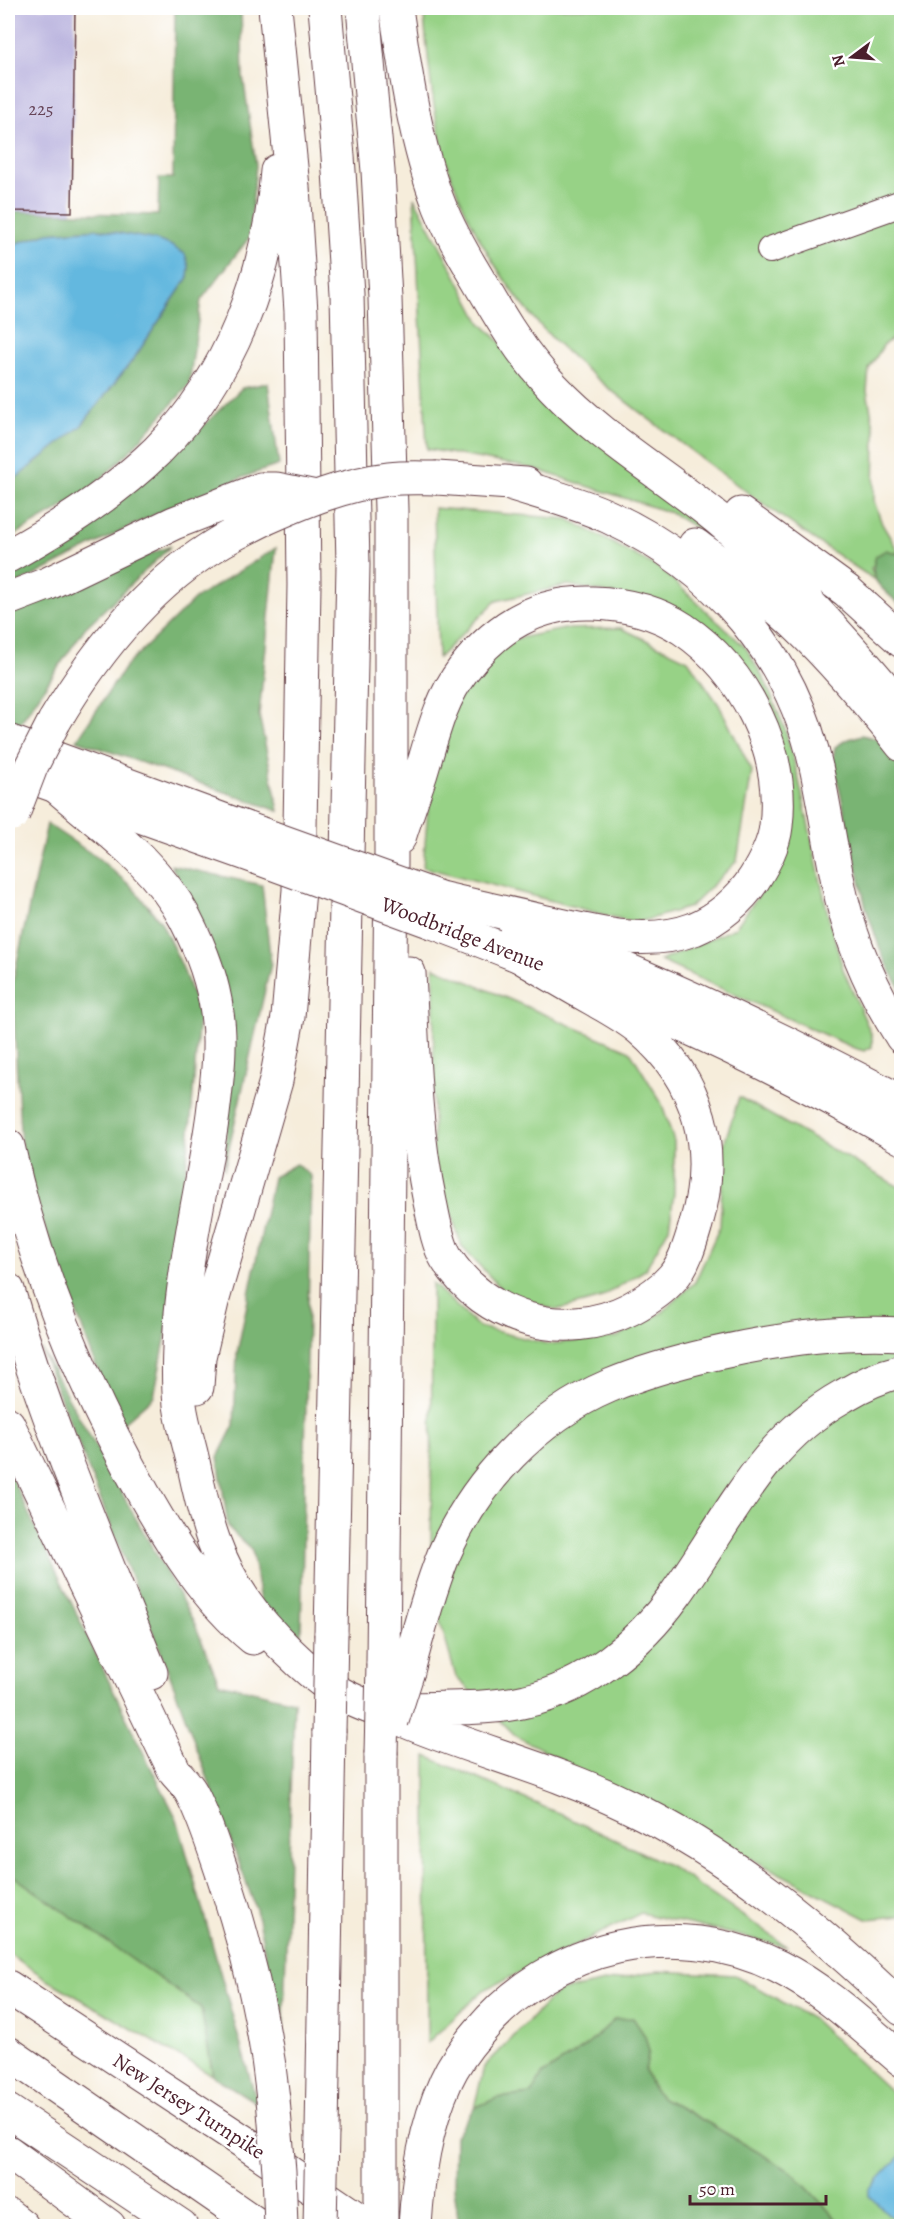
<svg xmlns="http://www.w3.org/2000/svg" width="909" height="2234" viewBox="0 0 909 2234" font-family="Alegreya,serif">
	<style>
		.green { fill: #97d286; stroke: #707858; stroke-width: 1.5 }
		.forest { fill: #79b473; stroke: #626a4f; stroke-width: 1.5 }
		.water { fill: #63b8df; stroke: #566c85; stroke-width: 1.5 }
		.building { fill: #b9b3de }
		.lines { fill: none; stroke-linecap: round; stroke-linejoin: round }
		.minor-casing { stroke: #643e45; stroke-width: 28 }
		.major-casing { stroke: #643e45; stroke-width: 35 }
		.highway-casing { stroke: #643e45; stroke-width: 35 }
		.minor { stroke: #fff; stroke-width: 26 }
		.major { stroke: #fff; stroke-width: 33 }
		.highway { stroke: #fff; stroke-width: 33 }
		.major-bridge-casing { stroke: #643e45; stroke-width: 35; stroke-linecap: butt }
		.highway-bridge-casing { stroke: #643e45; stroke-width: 35; stroke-linecap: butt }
		.major-bridge { stroke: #fff; stroke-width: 33 }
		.highway-bridge { stroke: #fff; stroke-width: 33 }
		.labels { text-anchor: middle; stroke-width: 4.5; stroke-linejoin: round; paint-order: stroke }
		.number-label { font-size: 18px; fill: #664458 }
		.street-label { font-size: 21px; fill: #4a1f2b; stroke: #fff }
	</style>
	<rect width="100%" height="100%" fill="#fff"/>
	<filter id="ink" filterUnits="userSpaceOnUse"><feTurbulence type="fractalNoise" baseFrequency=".0167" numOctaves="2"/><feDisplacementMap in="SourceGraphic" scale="12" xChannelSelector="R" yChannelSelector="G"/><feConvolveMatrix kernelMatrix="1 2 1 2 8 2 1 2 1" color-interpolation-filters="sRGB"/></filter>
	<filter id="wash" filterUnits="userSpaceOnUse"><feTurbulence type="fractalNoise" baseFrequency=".008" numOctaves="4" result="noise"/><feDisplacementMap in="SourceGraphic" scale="24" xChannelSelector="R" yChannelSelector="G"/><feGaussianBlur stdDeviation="1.35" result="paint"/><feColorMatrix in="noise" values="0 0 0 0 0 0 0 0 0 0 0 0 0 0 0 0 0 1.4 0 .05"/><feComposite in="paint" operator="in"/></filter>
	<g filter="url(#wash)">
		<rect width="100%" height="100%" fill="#f6eddb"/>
		<!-- green -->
		<path class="green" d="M423 8H901V334L884 344 869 369 867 391 875 432 874 501 882 524 900 554 886 550 871 568 875 580C810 538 747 493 686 447 640 412 593 379 552 338 509 295 470 230 450 173 432 120 429 63 423 8Z
			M414 197 481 323 597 438 729 548 671 513 531 468 427 449Z
			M434 508 568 519 661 569 746 648 766 683 785 729 798 776 828 915 843 969 872 1036V1047L864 1051 854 1048 660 961 735 928 772 877 784 764 668 605 568 585 496 601 438 658Z
			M621 628 688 660 719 705 752 771 737 861 690 907 636 923 423 867 432 762 463 685 499 642 564 629Z
			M434 967 630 1051 661 1102 674 1141V1193L669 1228 645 1270 599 1299 556 1310 509 1297 462 1247 433 1161Z
			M739 1097 901 1188V1916L867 1919 516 1736 456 1677 431 1590 432 1283 479 1327 548 1344 617 1337 663 1312 695 1282 720 1226 724 1144Z
			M426 1756 560 1814 670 1866 788 1947 641 1913 484 1990 427 2043Z
			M8 1872 201 2008 213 2076 53 1983 8 1953Z
			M657 1971 735 1975 814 2020 901 2101V2226H843L792 2172 710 2124 662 2098 651 2086 645 2070 649 2052 615 2019 584 2048 543 2074 531 2094 497 2098 474 2108 484 2067 557 1992Z"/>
		<!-- forest -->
		<path class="forest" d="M175 8H241L243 76 256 165 249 238 201 300 189 385 129 452 84 495 8 539V480L16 478 81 426 135 357 188 277 189 266 170 245 99 229 48 233 8 246V211L158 215 159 178H173Z
			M268 383 279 465C184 495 96 544 8 589V571L97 521 201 428 242 388Z
			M171 546 85 628 19 725 8 721V608Z
			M276 548 259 715 279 811 77 740 125 667 196 598Z
			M886 550 901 555V606C884 589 866 582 876 556Z
			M862 735 878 739 901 768V990L882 955 866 908 833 760 835 747 846 740Z
			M47 824 98 858 132 887 161 922 182 966 199 1014 190 1133 168 1325 154 1396 119 1427 22 1167 12 985Z
			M171 865 262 885 271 964 224 1170 227 1120 209 938Z
			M296 1164 311 1176 301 1635 260 1601 252 1551 228 1527 218 1457 234 1425 237 1353 273 1177Z
			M41 1349 194 1622 219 1683 294 1701 283 2043 256 1909 166 1665Z
			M8 1470 136 1738 177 1819 257 2103 213 2076 201 2008 8 1872Z
			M633 2018 645 2036 649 2052 645 2070 651 2086 662 2098 710 2124 792 2172 843 2226H459L454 2187 455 2136 474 2108 497 2098 531 2094 543 2074 584 2048 615 2019Z"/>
		<!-- water -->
		<path class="water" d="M99 229 156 240 170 245 185 254 189 266 188 277 135 357 81 426 16 478 8 480V246L48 233Z
			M901 2155 902 2226H901L869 2196V2189Z"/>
		<g id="blocks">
			<!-- building -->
			<path class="building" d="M8 8H75L72 212 8 211Z"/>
		</g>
	</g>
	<g filter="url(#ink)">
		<use href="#blocks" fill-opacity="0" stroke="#643e45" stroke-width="1.5"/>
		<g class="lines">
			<defs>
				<path id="minor" d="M770 250 902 203"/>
				<path id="major" d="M8 741 259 833
					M8 769 258 858
					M435 923C596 984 753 1051 902 1138
					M516 926C648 974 777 1036 902 1102"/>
				<path id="highway" d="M325 8 338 156 347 294 353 565 331 1634
					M363 8 378 171 385 298 391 510V861L383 1664
					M396 8C405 71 416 147 440 207 450 232 464 256 478 279 500 317 522 355 553 387 603 440 667 476 723 523 789 578 847 643 902 709
					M437 478 526 484
					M506 482C540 493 577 502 609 517 716 567 793 655 817 771 826 814 832 858 842 900 854 949 875 995 902 1037
					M741 514 847 591 902 641
					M695 545C729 570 764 595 795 624 834 661 869 703 902 745
					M8 556C61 527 113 494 157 451 231 377 269 274 277 171
					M8 599 47 584 174 523 261 489
					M54 722C96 651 150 583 222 541 236 533 250 526 264 519
					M56 786C102 826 156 863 185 918 200 947 213 980 217 1013 222 1046 217 1080 213 1114 204 1180 187 1246 181 1313 179 1343 177 1375 180 1405 183 1427 191 1449 195 1471 206 1522 216 1560 246 1603 266 1632 307 1672 336 1691 355 1703 378 1710 398 1718 472 1750 553 1769 626 1805 730 1855 819 1929 902 2009
					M399 838C406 816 414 794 421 773 432 737 440 700 463 670 496 627 537 601 593 603 625 604 656 611 683 629 745 671 785 751 776 826 774 845 764 863 754 879 740 900 718 919 694 929 644 948 588 931 538 920 505 913 472 905 440 898
					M409 973C413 1049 414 1127 430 1202 434 1220 437 1242 446 1258 485 1320 565 1342 630 1309 645 1301 662 1290 673 1277 685 1263 691 1241 696 1224 718 1149 700 1080 640 1029 627 1018 610 1009 595 1000 568 985 541 969 515 953
					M8 1146C34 1267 83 1386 143 1493 173 1546 206 1599 253 1638
					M8 1290C46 1421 100 1546 151 1673
					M197 1387 199 1357 212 1302 276 1081 288 1017 299 890 304 585 301 312 293 187 275 8
					M8 1424 175 1772C181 1779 188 1786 192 1794 205 1819 214 1849 223 1875 248 1950 265 2021 273 2099
					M408 1671C418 1632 429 1592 444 1554 475 1482 536 1417 609 1386 642 1372 678 1362 713 1354 774 1340 838 1330 902 1334
					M390 1707C410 1710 430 1709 449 1708 475 1708 501 1707 526 1701 586 1688 640 1644 675 1595 728 1522 761 1442 843 1396 861 1385 881 1376 902 1371
					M8 1987 244 2142 368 2226
					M8 2053 259 2226
					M8 2111 181 2226
					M322 2132 329 1732
					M8 2152 109 2226
					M8 2215 22 2226
					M381 2226V1754
					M415 2226C418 2176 425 2127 446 2081 454 2063 466 2047 479 2032 552 1944 675 1915 779 1967 825 1990 863 2027 902 2060"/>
			</defs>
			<!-- minor casing -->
			<use href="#minor" class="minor-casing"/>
			<!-- major casing -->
			<use href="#major" class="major-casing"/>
			<!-- highway casing -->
			<use href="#highway" class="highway-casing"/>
			<!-- minor -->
			<use href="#minor" class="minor"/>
			<!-- major -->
			<use href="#major" class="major"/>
			<!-- highway -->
			<use href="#highway" class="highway"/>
			<defs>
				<path id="major-bridge" d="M259 833 440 898
					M258 858 435 923"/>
				<path id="highway-bridge" d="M261 489H276L316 497
					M264 519C304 501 345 484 389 479 405 477 421 478 437 478
					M13 814 31 767 54 722
					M392 1721 408 1671
					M329 1732 331 1634
					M381 1754 383 1664
					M273 2099 279 2171 281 2226
					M320 2226 322 2132"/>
			</defs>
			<!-- major-bridge casing -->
			<use href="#major-bridge" class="major-bridge-casing"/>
			<!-- highway-bridge casing -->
			<use href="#highway-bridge" class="highway-bridge-casing"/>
			<!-- major-bridge -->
			<use href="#major-bridge" class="major-bridge"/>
			<!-- highway-bridge -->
			<use href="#highway-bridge" class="highway-bridge"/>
		</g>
	</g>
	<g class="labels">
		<!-- number labels -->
		<g class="number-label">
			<text x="41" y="115">225</text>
		</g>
		<!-- street labels -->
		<g class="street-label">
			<text transform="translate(463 934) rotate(21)" y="7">Woodbridge Avenue</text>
			<text transform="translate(189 2106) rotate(33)" y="7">New Jersey Turnpike</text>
		</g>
	</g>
	<!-- margin -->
	<rect width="909" height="2234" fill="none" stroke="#fff" stroke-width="30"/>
	<!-- north arrow -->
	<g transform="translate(852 57) rotate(254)" stroke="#ffffff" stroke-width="4.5" paint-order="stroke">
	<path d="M0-4.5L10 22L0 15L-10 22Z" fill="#4a1f2b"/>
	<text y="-9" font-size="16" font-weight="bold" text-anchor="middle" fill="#4a1f2b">N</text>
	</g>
	<!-- scale -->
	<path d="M690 2195v9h136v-9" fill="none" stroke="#4a1f2b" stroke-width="3"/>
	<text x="699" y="2195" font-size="18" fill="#4a1f2b" stroke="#ffffff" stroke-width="4.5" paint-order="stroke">50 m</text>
</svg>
